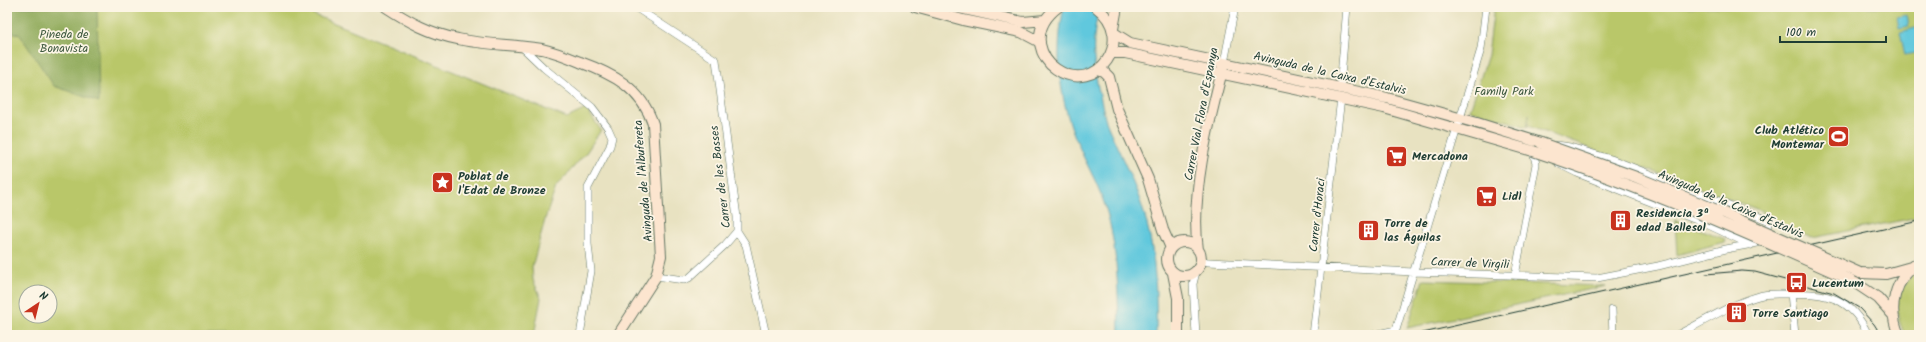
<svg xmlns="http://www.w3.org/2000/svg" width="1926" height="342" viewBox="0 0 1926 342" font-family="Kalam,sans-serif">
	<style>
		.green { fill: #b9c769; stroke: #6c824e; fill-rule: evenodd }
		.forest { fill: #92ac5d; stroke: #587448 }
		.water { fill: #61c8dd; stroke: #408288 }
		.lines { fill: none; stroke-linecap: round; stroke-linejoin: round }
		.street-casing { stroke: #657765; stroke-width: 8 }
		.secondary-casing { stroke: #657765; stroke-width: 12 }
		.street { stroke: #fff; stroke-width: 7 }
		.secondary { stroke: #fce5cf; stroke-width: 10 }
		.tram { stroke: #1f3d34; stroke-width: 1 }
		.secondary-bridge-casing { stroke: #657765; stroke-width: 12; stroke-linecap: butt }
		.secondary-bridge { stroke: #fce5cf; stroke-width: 10 }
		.labels { text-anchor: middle; stroke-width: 3.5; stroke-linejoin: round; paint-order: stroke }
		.park-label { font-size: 12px; fill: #3e593f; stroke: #fcf5e5 }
		.street-label { font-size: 12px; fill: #1f3d34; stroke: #fcf5e5 }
		.poi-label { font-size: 12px; font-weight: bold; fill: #1f3d34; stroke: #fcf5e5; text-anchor: start }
	</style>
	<rect width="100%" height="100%" fill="#fcf5e5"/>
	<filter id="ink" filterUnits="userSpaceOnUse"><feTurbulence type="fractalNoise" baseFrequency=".025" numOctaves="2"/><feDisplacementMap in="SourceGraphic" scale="8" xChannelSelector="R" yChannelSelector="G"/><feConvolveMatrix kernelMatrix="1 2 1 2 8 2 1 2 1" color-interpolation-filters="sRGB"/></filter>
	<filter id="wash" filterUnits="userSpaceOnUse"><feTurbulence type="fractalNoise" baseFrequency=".012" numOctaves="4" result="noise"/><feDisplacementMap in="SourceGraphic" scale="16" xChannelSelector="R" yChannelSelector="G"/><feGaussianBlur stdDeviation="0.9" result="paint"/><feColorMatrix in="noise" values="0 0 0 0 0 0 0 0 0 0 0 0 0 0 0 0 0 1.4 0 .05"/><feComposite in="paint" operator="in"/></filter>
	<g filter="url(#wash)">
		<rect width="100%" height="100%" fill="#e8e2c1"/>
		<!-- green -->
		<path class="green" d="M7 7H295L567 118 586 109 601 130 586 153 556 187 546 216 532 267 533 280 541 298 534 335H7ZM26 292H50V316H26Z
			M1494 7H1919V217L1812 238 1762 218V211L1528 126 1529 114 1527 127 1470 110 1488 55Z
			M1675 220 1725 239 1724 242 1677 255Z
			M1919 268V335H1905C1891 308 1897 287 1919 268Z
			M1423 280 1606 286 1407 328Z"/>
		<!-- forest -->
		<path class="forest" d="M7 7H97L99 102 54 86 20 35 7 30Z"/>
		<!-- water -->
		<path class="water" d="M1064 7H1100C1090 38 1093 69 1101 100 1103 108 1104 117 1107 124 1120 155 1137 186 1146 220 1156 257 1157 297 1156 335H1119C1118 289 1118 240 1102 197 1095 178 1085 162 1078 144 1059 101 1054 53 1064 7Z
			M1907 15 1909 26 1899 28 1897 17Z
			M1919 27V52L1905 55 1900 32Z"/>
	</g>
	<g filter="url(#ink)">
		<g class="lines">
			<defs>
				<path id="street" d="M635 7 716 60 737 217V231L746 245 766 335
					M522 47 544 68 592 107 608 128 612 137 610 146 588 188V244L591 271 580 335
					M1224 63 1235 7
					M1340 88 1347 7
					M1559 164 1577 173 1704 223 1751 245
					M1201 260 1208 262 1414 272 1597 278 1658 266 1726 249 1763 242 1770 221 1611 159 1570 147 1557 145
					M1196 272 1193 284 1196 335
					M656 276 684 280 689 278 725 245 737 231
					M1515 276 1536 164 1533 151
					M1791 293 1795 335
					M1612 310 1613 335
					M1313 335 1341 98
					M1373 335 1396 330 1481 49 1486 7
					M1677 335C1704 322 1730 304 1759 296 1767 293 1778 294 1786 294 1824 291 1852 297 1868 335"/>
				<path id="secondary" d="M386 7C409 22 431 34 458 39 485 45 514 44 542 49 555 52 568 57 580 62 613 74 641 88 653 124L661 256 656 276 618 335
					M915 7 963 20 1021 32 1040 42
					M955 7 1023 22 1045 20
					M1058 7C1046 16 1038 28 1040 44 1042 54 1047 63 1056 69 1097 97 1138 38 1096 7
					M1113 29 1117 7
					M1114 33 1130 43 1387 98 1477 123 1541 143
					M1112 53H1125L1384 108 1533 151
					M1098 70 1104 72 1109 77 1117 109 1148 179 1163 230 1171 248
					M1167 259a17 17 0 1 1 34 0a17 17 0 1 1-34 0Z
					M1198 250C1190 194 1209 122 1223 67
					M1173 273 1178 298V335
					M1860 273 1886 274 1911 267
					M1851 280 1878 298 1893 315
					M1899 335C1887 308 1894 279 1919 262"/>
			</defs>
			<!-- street casing -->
			<use href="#street" class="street-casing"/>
			<!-- secondary casing -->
			<use href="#secondary" class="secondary-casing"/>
			<!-- street -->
			<use href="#street" class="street"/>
			<!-- secondary -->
			<use href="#secondary" class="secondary"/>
			<!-- tram -->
			<path class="tram" d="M1706 274 1742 271 1755 272 1834 293 1859 308 1874 324 1881 335
				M1414 335 1919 221"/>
			<defs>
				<path id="secondary-bridge" d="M1541 143 1636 177 1724 213 1860 273
					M1533 151C1642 187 1747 233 1851 280"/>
			</defs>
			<!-- secondary-bridge casing -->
			<use href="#secondary-bridge" class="secondary-bridge-casing"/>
			<!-- secondary-bridge -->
			<use href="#secondary-bridge" class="secondary-bridge"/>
		</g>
	</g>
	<!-- icons -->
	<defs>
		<symbol id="stadium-square" viewBox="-11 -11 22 22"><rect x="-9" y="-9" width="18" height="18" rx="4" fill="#c8321e" stroke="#fcf5e5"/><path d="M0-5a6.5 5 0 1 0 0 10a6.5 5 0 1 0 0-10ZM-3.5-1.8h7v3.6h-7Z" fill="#fff"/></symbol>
		<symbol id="supermarket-square" viewBox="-11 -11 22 22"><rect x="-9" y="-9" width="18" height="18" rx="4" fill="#c8321e" stroke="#fcf5e5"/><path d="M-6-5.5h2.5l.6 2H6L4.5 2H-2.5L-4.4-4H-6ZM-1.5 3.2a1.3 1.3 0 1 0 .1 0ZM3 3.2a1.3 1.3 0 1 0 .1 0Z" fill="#fff"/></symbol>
		<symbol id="sight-square" viewBox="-11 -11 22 22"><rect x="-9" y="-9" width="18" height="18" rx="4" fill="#c8321e" stroke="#fcf5e5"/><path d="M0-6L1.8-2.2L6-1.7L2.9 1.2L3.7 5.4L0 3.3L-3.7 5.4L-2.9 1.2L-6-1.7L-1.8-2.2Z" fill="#fff"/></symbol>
		<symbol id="building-square" viewBox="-11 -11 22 22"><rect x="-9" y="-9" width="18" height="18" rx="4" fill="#c8321e" stroke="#fcf5e5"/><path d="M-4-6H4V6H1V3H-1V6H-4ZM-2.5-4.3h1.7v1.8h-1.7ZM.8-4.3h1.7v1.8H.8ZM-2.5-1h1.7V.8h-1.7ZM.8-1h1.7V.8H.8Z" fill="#fff"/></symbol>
		<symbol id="bus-square" viewBox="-11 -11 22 22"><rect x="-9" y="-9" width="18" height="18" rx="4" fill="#c8321e" stroke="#fcf5e5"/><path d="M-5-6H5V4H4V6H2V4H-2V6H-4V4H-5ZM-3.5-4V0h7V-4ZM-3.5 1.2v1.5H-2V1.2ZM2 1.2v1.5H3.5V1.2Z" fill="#fff"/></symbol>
	</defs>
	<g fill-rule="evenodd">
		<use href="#stadium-square" x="1826" y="124" width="25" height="25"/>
		<use href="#supermarket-square" x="1384" y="144" width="25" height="25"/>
		<use href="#sight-square" x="430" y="170" width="25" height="25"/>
		<use href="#supermarket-square" x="1474" y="184" width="25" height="25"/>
		<use href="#building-square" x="1608" y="208" width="25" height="25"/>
		<use href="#building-square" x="1356" y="218" width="25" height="25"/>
		<use href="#bus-square" x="1784" y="270" width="25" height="25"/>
		<use href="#building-square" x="1724" y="300" width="25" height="25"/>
	</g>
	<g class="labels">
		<!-- park labels -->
		<g class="park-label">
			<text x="64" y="38">Pineda de<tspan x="64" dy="14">Bonavista</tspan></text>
			<text x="1504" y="95">Family Park</text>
		</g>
		<!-- street labels -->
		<g class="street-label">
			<text transform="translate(1330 73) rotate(13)" y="4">Avinguda de la Caixa d'Estalvis</text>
			<text transform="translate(1201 114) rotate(-79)" y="4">Carrer Vial Flora d'Espanya</text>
			<text transform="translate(720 177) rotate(-97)" y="4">Carrer de les Basses</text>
			<text transform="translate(643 181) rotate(-95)" y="4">Avinguda de l'Albufereta</text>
			<text transform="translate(1731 204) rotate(23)" y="4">Avinguda de la Caixa d'Estalvis</text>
			<text transform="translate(1317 215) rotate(-84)" y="4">Carrer d'Horaci</text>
			<text transform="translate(1470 263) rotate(2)" y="4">Carrer de Virgili</text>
		</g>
		<!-- poi labels -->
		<g class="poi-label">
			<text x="1824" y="134" text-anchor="end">Club Atlético<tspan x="1824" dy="14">Montemar</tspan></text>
			<text x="1412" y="160">Mercadona</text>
			<text x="458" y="180">Poblat de<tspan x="458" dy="14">l'Edat de Bronze</tspan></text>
			<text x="1502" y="200">Lidl</text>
			<text x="1636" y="217">Residencia 3ª<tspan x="1636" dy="14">edad Ballesol</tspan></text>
			<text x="1384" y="227">Torre de<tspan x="1384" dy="14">las Águilas</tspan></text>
			<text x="1812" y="287">Lucentum</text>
			<text x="1752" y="317">Torre Santiago</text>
		</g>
	</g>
	<!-- margin -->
	<rect width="1926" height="342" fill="none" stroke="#fcf5e5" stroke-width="24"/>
	<!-- north arrow -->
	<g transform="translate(38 304) rotate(35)"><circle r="19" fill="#fcf5e5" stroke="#a4ab9e"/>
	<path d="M0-3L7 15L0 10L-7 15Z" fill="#c8321e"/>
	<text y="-6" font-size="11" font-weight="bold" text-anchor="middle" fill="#1f3d34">N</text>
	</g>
	<!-- scale -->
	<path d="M1780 36v6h106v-6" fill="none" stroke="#1f3d34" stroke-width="2"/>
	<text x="1786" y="36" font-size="12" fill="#1f3d34" stroke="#fcf5e5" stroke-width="3" paint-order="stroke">100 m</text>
</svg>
